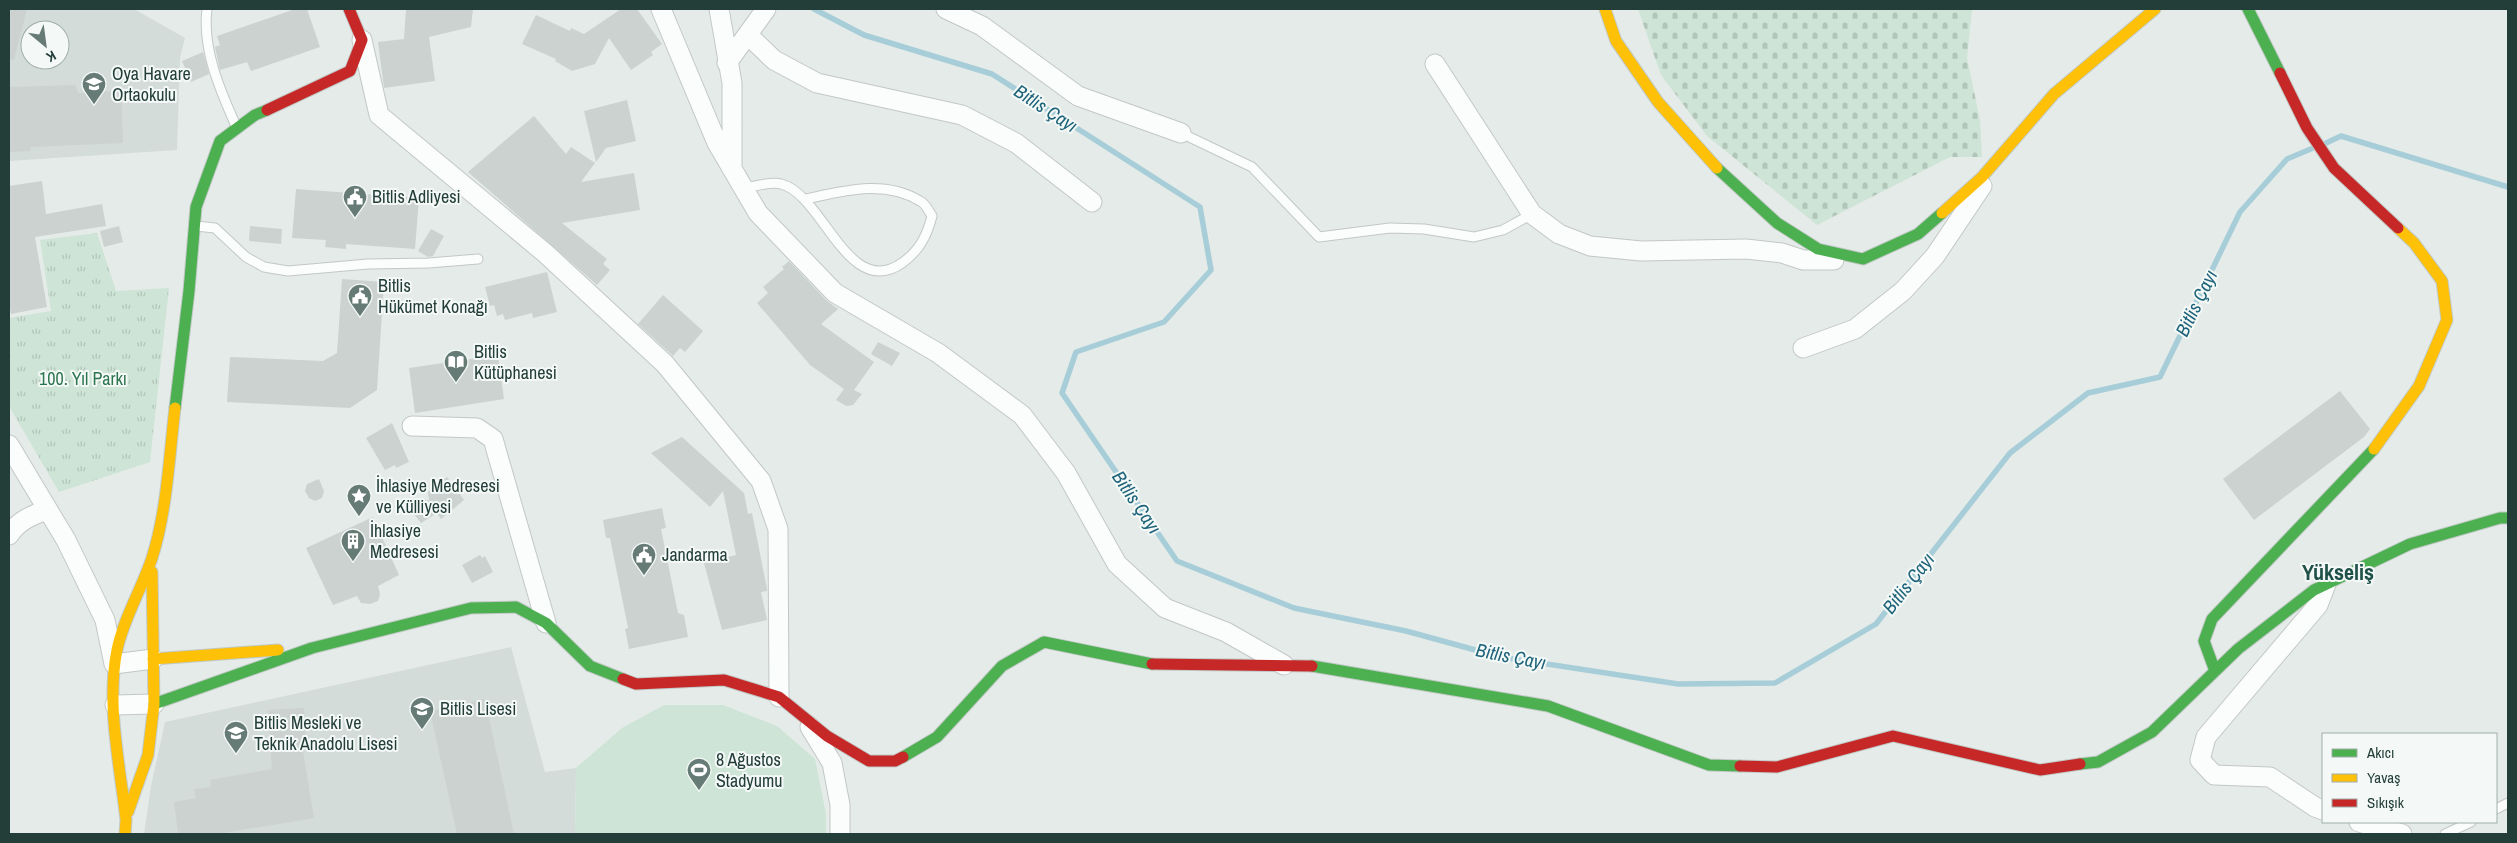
<svg xmlns="http://www.w3.org/2000/svg" width="2517" height="843" viewBox="0 0 2517 843" font-family="'Archivo Narrow',sans-serif">
	<style>
		.built { fill: #d3dcd9; fill-rule: evenodd }
		.grass { fill: #cee4d6 }
		.cemetery { fill: url(#cemetery-stones) }
		.park { fill: url(#park-tufts) }
		.lines { fill: none; stroke-linecap: round; stroke-linejoin: round }
		.stream { stroke: #a7ced8; stroke-width: 5.5 }
		.building { fill: #ccd2d0 }
		.lane-casing { stroke: #c2c8c6; stroke-width: 11 }
		.street-casing { stroke: #c2c8c6; stroke-width: 21 }
		.fast-casing { stroke: #c1c9c6; stroke-width: 13 }
		.slow-casing { stroke: #c1c9c6; stroke-width: 13 }
		.jam-casing { stroke: #c1c9c6; stroke-width: 13 }
		.lane { stroke: #fbfcfc; stroke-width: 9 }
		.street { stroke: #fbfcfc; stroke-width: 19 }
		.fast { stroke: #4caf50; stroke-width: 11 }
		.slow { stroke: #ffc107; stroke-width: 11 }
		.jam { stroke: #c62828; stroke-width: 11 }
		.labels { text-anchor: middle; stroke-width: 4; stroke-linejoin: round; paint-order: stroke }
		.poi-label { font-size: 18px; fill: #233e39; stroke: #f4f9f7; text-anchor: start }
		.park-label { font-size: 18px; fill: #2d754f; stroke: #f4f9f7 }
		.water-label { font-size: 19px; font-style: italic; fill: #1d637a; stroke: #f4f9f7 }
		.district-label { font-size: 22px; font-weight: bold; fill: #1f5148; stroke: #f4f9f7 }
	</style>
	<defs>
		<pattern id="cemetery-stones" width="16" height="16" patternUnits="userSpaceOnUse" patternTransform="scale(1.25)"><rect width="16" height="16" fill="#cee4d6"/><path d="M2 7V4a2 2 0 0 1 4 0v3zM10 15v-3a2 2 0 0 1 4 0v3z" fill="#b1c5b8"/></pattern>
		<pattern id="park-tufts" width="24" height="20" patternUnits="userSpaceOnUse" patternTransform="scale(1.25)"><rect width="24" height="20" fill="#cee4d6"/><path d="M3 7l-1-3M5 7V3M7 7l1-3M15 17l-1-3M17 17v-4M19 17l1-3" fill="none" stroke="#b1c5b8"/></pattern>
	</defs>
	<rect width="100%" height="100%" fill="#e5ebe8"/>
	<!-- built -->
	<path class="built" d="M9 9H134L185 38 180 58 177 150 9 161ZM30 30H60V60H30Z
		M511 647 545 772 576 768 575 834H144L151 786 165 722Z"/>
	<!-- grass -->
	<path class="grass" d="M664 705H723L777 726 815 759 826 814V834H575L576 768 622 728Z"/>
	<!-- cemetery -->
	<path class="cemetery" d="M1638 9H1972L1967 58 1980 120 1982 157H1950L1817 225 1707 136 1661 75Z"/>
	<!-- park -->
	<path class="park" d="M97 233 116 291 169 288 150 462 59 492 9 406V318L51 311 40 240Z"/>
	<g class="lines">
		<!-- stream -->
		<path class="stream" d="M814 9 864 35 992 74 1200 207 1211 270 1164 322 1076 352 1062 393 1177 561 1294 608 1406 631 1501 657 1678 684 1775 683 1876 624 2010 453 2088 393 2160 377 2240 212 2287 159 2313 148
			M2324 144 2341 136 2508 187"/>
	</g>
	<!-- building -->
	<path class="building" d="M11 9H27L14 60 9 59V18Z
		M295 9H307L320 47 251 71 247 62 220 70 215 47 220 45 217 36Z
		M406 9H473L471 27 429 37 435 81 384 88 378 42 404 39Z
		M621 9H637L662 44 651 52 653 55 631 70 609 38 595 64 572 71 555 61 556 59 522 44 536 15 570 31 571 28 584 34Z
		M203 52 209 74 191 82 182 61Z
		M75 85 78 93 121 91 123 143 31 147V151L9 152V87Z
		M627 100 636 141 606 148 596 162 584 111Z
		M534 116 566 154 571 147 595 163 581 182 634 173 640 210 562 223 607 259 603 264 610 270 597 285 468 172Z
		M42 181 46 214 102 204 106 226 35 237 47 307 11 314 9 303V186Z
		M296 189 419 198 415 249 346 244V249L325 247 326 240 292 238Z
		M119 226 123 242 104 247 100 231Z
		M250 226 282 229 281 244 249 241Z
		M431 229 444 236 433 256 428 257 418 251Z
		M789 261 827 301 838 309 821 324 874 362 854 390 862 394 853 405 846 406 836 400 844 389 810 365 757 303 768 293 763 287 784 269 782 267Z
		M547 272 557 312 533 318 532 313 505 320 503 314 497 316 494 305 490 306 485 287Z
		M342 279 384 282 377 390 350 408 227 402 230 357 323 361 337 353Z
		M663 295 703 331 685 352 680 348 673 356 638 324Z
		M878 342 900 353 892 366 871 354Z
		M498 355 504 399 415 413 409 368Z
		M2340 391 2370 429 2364 437 2254 520 2223 479Z
		M392 423 409 462 396 468 395 465 385 470 366 438Z
		M682 437 744 493 748 514 752 513 767 589V591L761 592 767 620 722 630 704 563 736 555 723 491 710 507 651 453Z
		M447 477 458 492 466 489 460 494 464 500 441 519 437 513 421 523 410 509 425 498 426 501 429 500 428 492Z
		M319 479 324 491 322 498 315 501 309 498 305 491 307 484Z
		M662 508 666 528 661 529 678 613 684 615 688 637 629 649 625 629 628 628 610 538H606L603 520Z
		M373 517 399 575 378 586 380 594 378 601 370 604 361 603 357 596 333 605 306 548Z
		M480 555 482 558 485 556 493 572 472 583 462 565Z
		M485 699 514 834H457L430 711Z
		M304 708 306 744 302 745 314 818 217 834H178L174 802 196 798 194 789 211 787 210 780 272 769 268 710Z"/>
	<g class="lines">
		<defs>
			<path id="lane" d="M207 9C202 49 220 90 236 126
				M1181 133 1252 167 1319 237 1390 228 1424 229 1474 237 1503 230 1532 214
				M743 188C754 187 771 181 781 184 823 194 848 301 902 263 919 251 927 236 932 216 929 211 925 203 920 201 884 179 843 191 806 199
				M196 226 215 228 246 257 264 267 288 271 368 264 429 263 478 259
				M2496 809 2508 803
				M2445 834 2471 822"/>
			<path id="street" d="M661 9 717 143 758 213 835 293 938 353 1022 415 1066 473 1117 564 1165 608 1226 632 1284 665
				M719 9 732 83V169
				M946 9 982 26 1078 96 1181 133
				M748 35 774 60 817 83 962 115 1016 143 1092 202
				M362 40 379 115 545 253 665 364 761 481 778 529 779 697
				M727 63 766 9
				M1435 64 1532 214 1559 234 1590 246 1641 251 1746 249 1782 253 1803 260H1834
				M1803 348 1855 329 1903 291 1935 256 1982 186
				M412 426 477 428 493 439 546 623
				M9 445 66 540 105 620 114 664 153 659
				M9 535C18 521 32 515 47 510
				M115 705 154 704
				M810 727 832 763 840 805V834
				M2323 810 2315 807 2270 777 2214 775 2200 760 2206 737 2318 605 2326 584
				M2359 822 2402 834"/>
			<path id="fast" d="M2248 9 2280 73
				M1717 168 1777 223 1818 249 1863 259 1918 234 1942 213
				M175 408 189 291 196 207 220 141 255 115 267 110
				M1312 666 1548 706 1709 765 1740 766
				M2215 671 2204 641 2212 619 2374 449
				M154 704 312 648 471 608 516 607 546 623 590 666 623 679
				M903 757 937 737 1002 666 1044 642 1152 664
				M2080 764 2098 762 2152 732 2238 649 2314 590 2410 544 2500 518H2508"/>
			<path id="slow" d="M1605 9 1616 41 1658 102 1717 168
				M1942 213 1982 177 2054 94 2155 9
				M2374 449 2419 386 2447 320 2442 281 2414 243 2398 228
				M153 659 278 650
				M128 812 148 755 154 704 152 572
				M125 834 126 820C120 765 106 705 117 650 123 620 142 588 152 558 167 511 169 458 175 408"/>
			<path id="jam" d="M2280 73 2307 128 2334 168 2398 228
				M267 110 350 71 362 40 349 9
				M1152 664 1312 666
				M623 679 636 684 724 680 779 697 827 736 869 761H895L903 757
				M1740 766 1777 767 1893 736 2040 770 2080 764"/>
		</defs>
		<!-- lane casing -->
		<use href="#lane" class="lane-casing"/>
		<!-- street casing -->
		<use href="#street" class="street-casing"/>
		<!-- fast casing -->
		<use href="#fast" class="fast-casing"/>
		<!-- slow casing -->
		<use href="#slow" class="slow-casing"/>
		<!-- jam casing -->
		<use href="#jam" class="jam-casing"/>
		<!-- lane -->
		<use href="#lane" class="lane"/>
		<!-- street -->
		<use href="#street" class="street"/>
		<!-- fast -->
		<use href="#fast" class="fast"/>
		<!-- slow -->
		<use href="#slow" class="slow"/>
		<!-- jam -->
		<use href="#jam" class="jam"/>
	</g>
	<!-- icons -->
	<defs>
		<symbol id="school-pin" viewBox="-11 -11 22 30"><path d="M0 17L-7.5 6A9.5 9.5 0 1 1 7.5 6Z" fill="#677b76" stroke="#f4f9f7"/><path d="M0-5L7-2L0 1L-7-2ZM-4 1L0 2.5L4 1V4Q0 6-4 4Z" fill="#fff"/></symbol>
		<symbol id="civic-pin" viewBox="-11 -11 22 30"><path d="M0 17L-7.5 6A9.5 9.5 0 1 1 7.5 6Z" fill="#677b76" stroke="#f4f9f7"/><path d="M-.6-6.5H3V-4.5H.6V-3L4-1V1h2V6H-6V1h2V-1L-.6-3ZM-1.2 2.5V6h2.4V2.5Z" fill="#fff"/></symbol>
		<symbol id="library-pin" viewBox="-11 -11 22 30"><path d="M0 17L-7.5 6A9.5 9.5 0 1 1 7.5 6Z" fill="#677b76" stroke="#f4f9f7"/><path d="M-6-4Q-3-5.5-.7-3.5V5Q-3 3-6 4ZM6-4Q3-5.5 .7-3.5V5Q3 3 6 4Z" fill="#fff"/></symbol>
		<symbol id="sight-pin" viewBox="-11 -11 22 30"><path d="M0 17L-7.5 6A9.5 9.5 0 1 1 7.5 6Z" fill="#677b76" stroke="#f4f9f7"/><path d="M0-6L1.8-2.2L6-1.7L2.9 1.2L3.7 5.4L0 3.3L-3.7 5.4L-2.9 1.2L-6-1.7L-1.8-2.2Z" fill="#fff"/></symbol>
		<symbol id="building-pin" viewBox="-11 -11 22 30"><path d="M0 17L-7.5 6A9.5 9.5 0 1 1 7.5 6Z" fill="#677b76" stroke="#f4f9f7"/><path d="M-4-6H4V6H1V3H-1V6H-4ZM-2.5-4.3h1.7v1.8h-1.7ZM.8-4.3h1.7v1.8H.8ZM-2.5-1h1.7V.8h-1.7ZM.8-1h1.7V.8H.8Z" fill="#fff"/></symbol>
		<symbol id="stadium-pin" viewBox="-11 -11 22 30"><path d="M0 17L-7.5 6A9.5 9.5 0 1 1 7.5 6Z" fill="#677b76" stroke="#f4f9f7"/><path d="M0-5a6.5 5 0 1 0 0 10a6.5 5 0 1 0 0-10ZM-3.5-1.8h7v3.6h-7Z" fill="#fff"/></symbol>
	</defs>
	<g fill-rule="evenodd">
		<use href="#school-pin" x="80" y="70" width="28" height="38"/>
		<use href="#civic-pin" x="341" y="183" width="28" height="38"/>
		<use href="#civic-pin" x="346" y="282" width="28" height="38"/>
		<use href="#library-pin" x="442" y="348" width="28" height="38"/>
		<use href="#sight-pin" x="345" y="482" width="28" height="38"/>
		<use href="#building-pin" x="339" y="527" width="28" height="38"/>
		<use href="#civic-pin" x="630" y="541" width="28" height="38"/>
		<use href="#school-pin" x="408" y="695" width="28" height="38"/>
		<use href="#school-pin" x="222" y="719" width="28" height="38"/>
		<use href="#stadium-pin" x="685" y="756" width="28" height="38"/>
	</g>
	<g class="labels">
		<!-- poi labels -->
		<g class="poi-label">
			<text x="112" y="80">Oya Havare<tspan x="112" dy="21">Ortaokulu</tspan></text>
			<text x="372" y="203">Bitlis Adliyesi</text>
			<text x="378" y="292">Bitlis<tspan x="378" dy="21">Hükümet Konağı</tspan></text>
			<text x="474" y="358">Bitlis<tspan x="474" dy="21">Kütüphanesi</tspan></text>
			<text x="376" y="492">İhlasiye Medresesi<tspan x="376" dy="21">ve Külliyesi</tspan></text>
			<text x="370" y="537">İhlasiye<tspan x="370" dy="21">Medresesi</tspan></text>
			<text x="662" y="561">Jandarma</text>
			<text x="440" y="715">Bitlis Lisesi</text>
			<text x="254" y="729">Bitlis Mesleki ve<tspan x="254" dy="21">Teknik Anadolu Lisesi</tspan></text>
			<text x="716" y="766">8 Ağustos<tspan x="716" dy="21">Stadyumu</tspan></text>
		</g>
		<!-- park labels -->
		<g class="park-label">
			<text x="83" y="385">100. Yıl Parkı</text>
		</g>
		<!-- water labels -->
		<g class="water-label">
			<text transform="translate(1046 108) rotate(33)" y="7">Bitlis Çayı</text>
			<text transform="translate(2196 303) rotate(-64)" y="7">Bitlis Çayı</text>
			<text transform="translate(1137 502) rotate(56)" y="7">Bitlis Çayı</text>
			<text transform="translate(1908 583) rotate(-52)" y="7">Bitlis Çayı</text>
			<text transform="translate(1511 656) rotate(11)" y="7">Bitlis Çayı</text>
		</g>
		<!-- district labels -->
		<g class="district-label">
			<text x="2338" y="580">Yükseliş</text>
		</g>
	</g>
	<!-- border -->
	<rect width="2517" height="843" fill="none" stroke="#233e39" stroke-width="20"/>
	<!-- legend -->
	<rect x="2322" y="733" width="175" height="90" fill="#f4f9f7" stroke="#a0aeab"/>
	<rect x="2332" y="749" width="25" height="8" fill="#4caf50" stroke="#a0aeab"/>
	<text x="2367" y="758" font-size="15" fill="#233e39">Akıcı</text>
	<rect x="2332" y="774" width="25" height="8" fill="#ffc107" stroke="#a0aeab"/>
	<text x="2367" y="783" font-size="15" fill="#233e39">Yavaş</text>
	<rect x="2332" y="799" width="25" height="8" fill="#c62828" stroke="#a0aeab"/>
	<text x="2367" y="808" font-size="15" fill="#233e39">Sıkışık</text>
	<!-- north arrow -->
	<g transform="translate(45 45) rotate(151)"><circle r="24" fill="#f4f9f7" stroke="#a0aeab"/>
	<path d="M0-4L9 19L0 12L-9 19Z" fill="#677b76"/>
	<text y="-8" font-size="14" font-weight="bold" text-anchor="middle" fill="#233e39">K</text>
	</g>
</svg>
